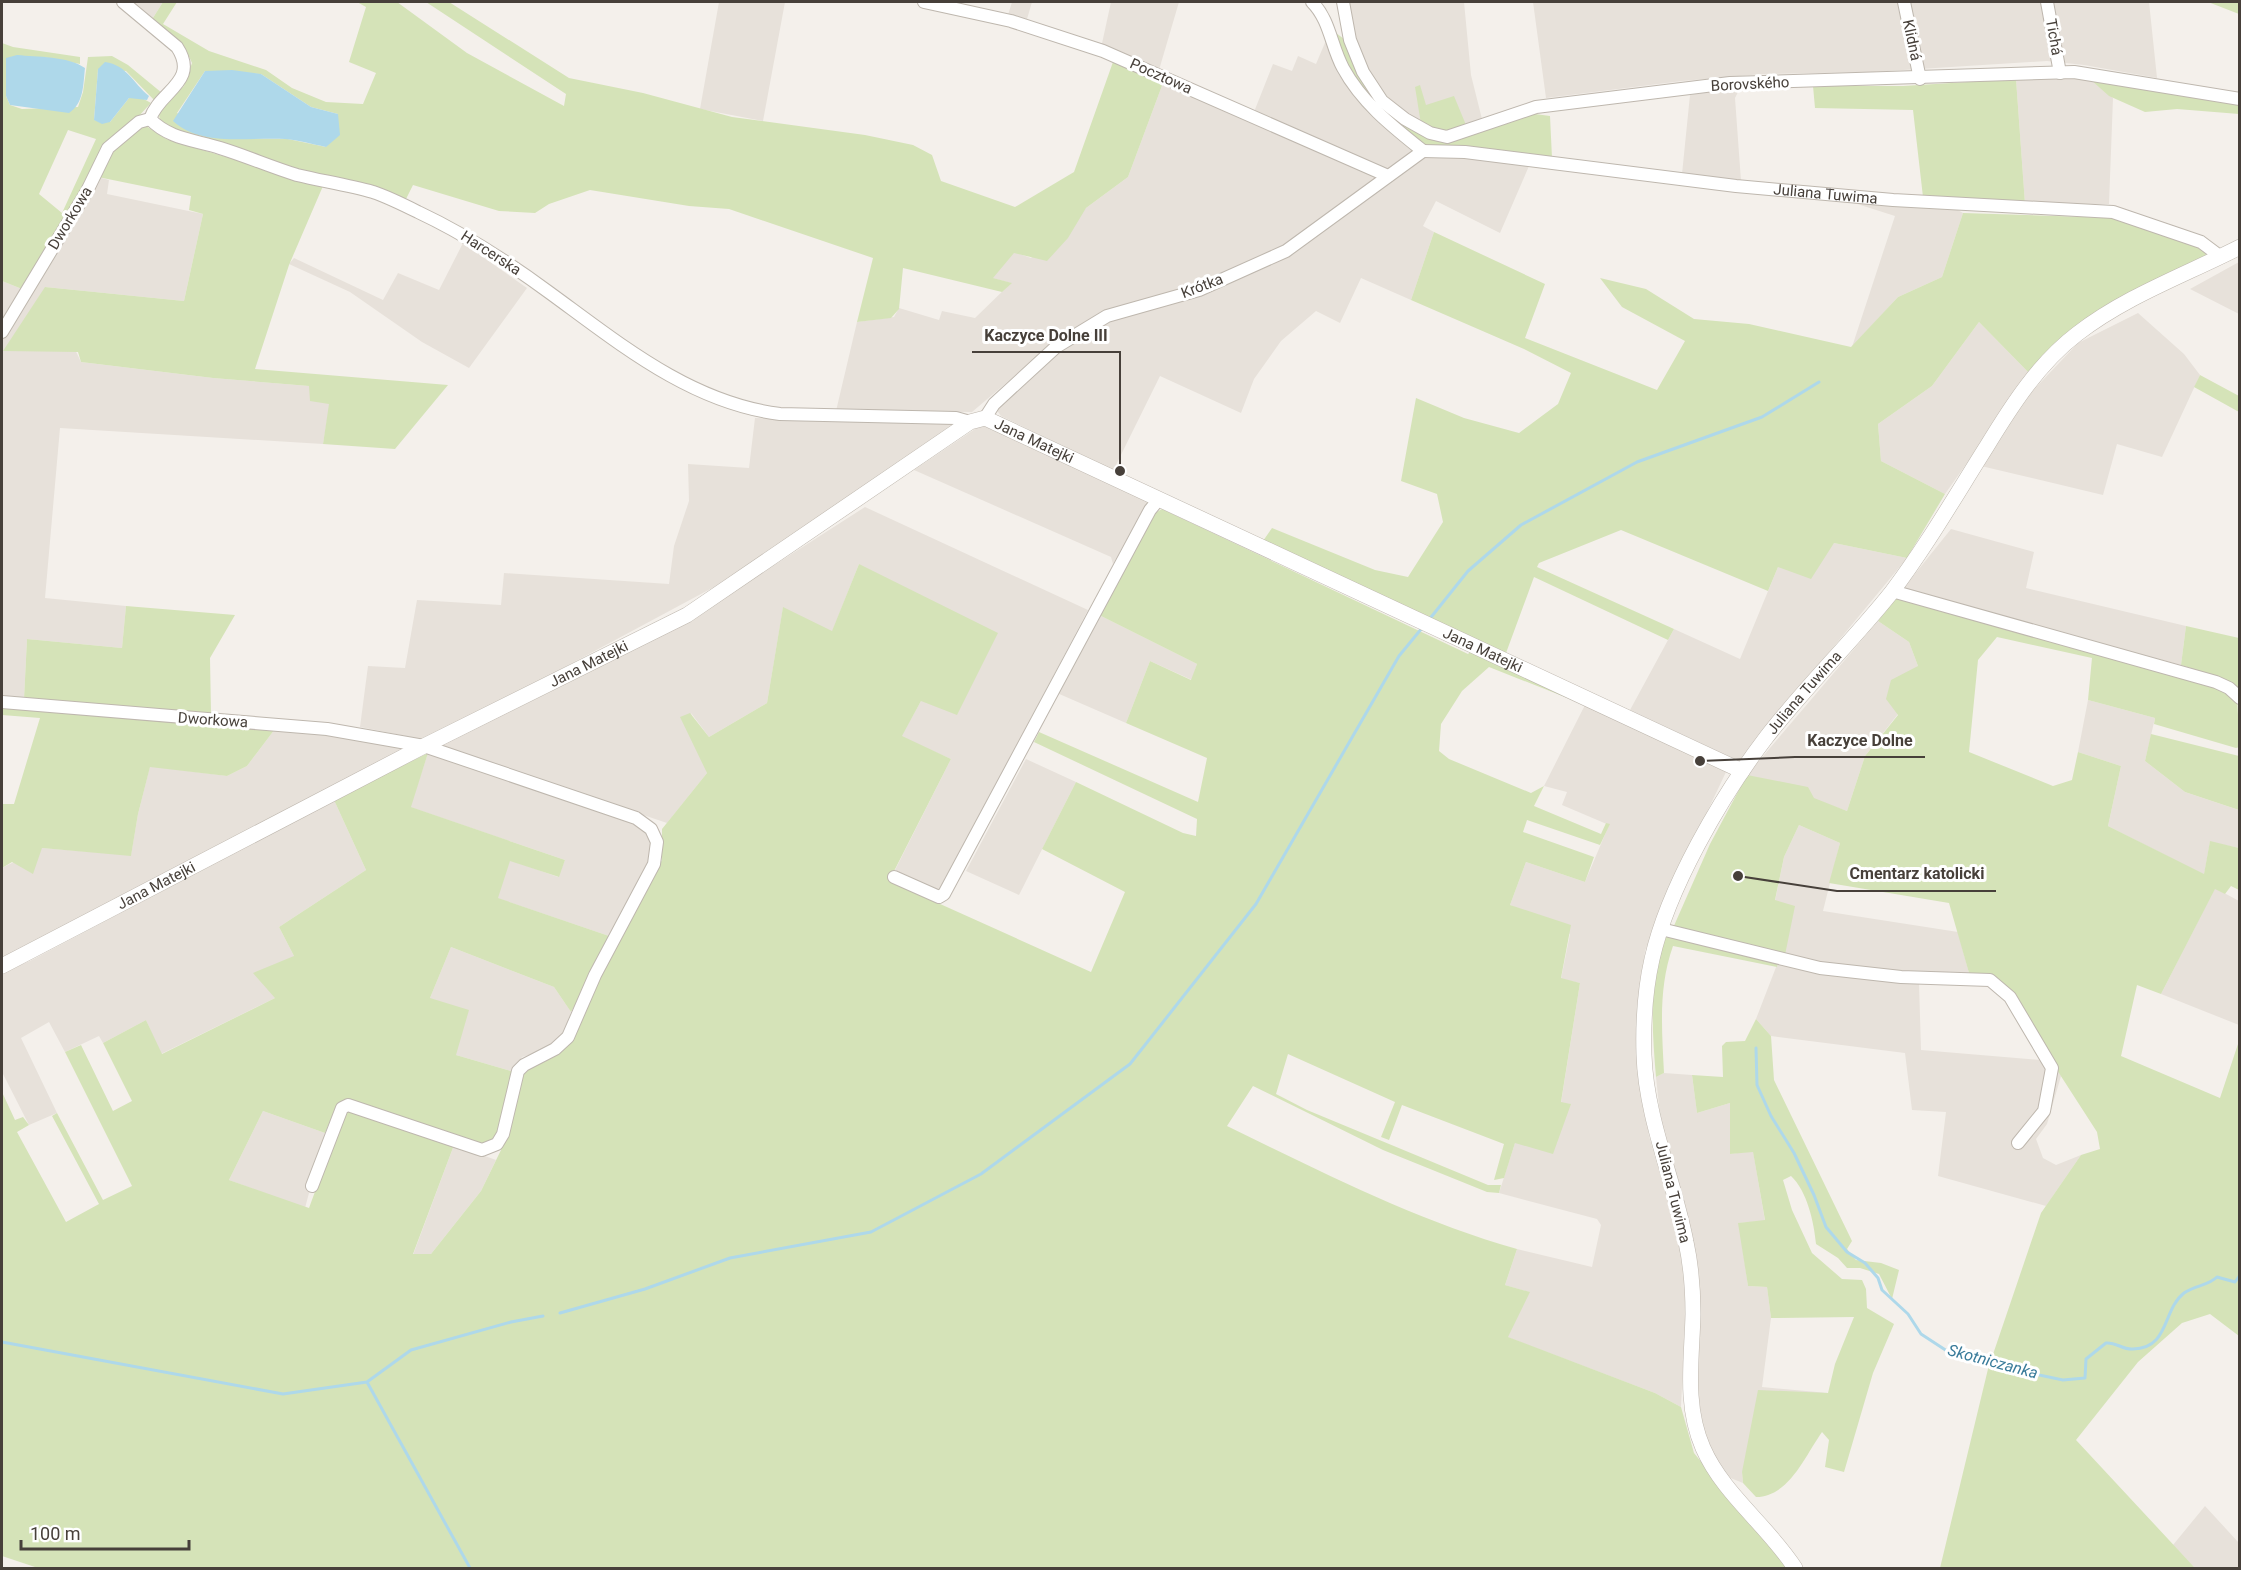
<svg xmlns="http://www.w3.org/2000/svg" width="2241" height="1570" viewBox="0 0 2241 1570" font-family="Roboto,sans-serif">
	<style>
		.residential { fill: #e7e1da }
		.green { fill: #d5e3b8; fill-rule: evenodd }
		.water { fill: #aed8ea }
		.lines { fill: none; stroke-linecap: round; stroke-linejoin: round }
		.stream { stroke: #aed8ea; stroke-width: 3 }
		.minor-casing { stroke: #beb7ae; stroke-width: 14 }
		.tertiary-casing { stroke: #beb7ae; stroke-width: 16 }
		.minor { stroke: #fff; stroke-width: 12 }
		.tertiary { stroke: #fff; stroke-width: 15 }
		.labels { text-anchor: middle; stroke-width: 6; stroke-linejoin: round; paint-order: stroke }
		.street-label { font-size: 15px; fill: #47403a; stroke: #fff }
		.water-label { font-size: 16px; font-style: italic; fill: #397b9a; stroke: #fff }
		.leader { fill: none; stroke: #47403a; stroke-width: 2 }
		.callout-dot { fill: #47403a; stroke: #fff; stroke-width: 2 }
		.callout-label { font-size: 16px; text-anchor: middle; font-weight: bold; fill: #47403a; stroke: #fff; stroke-width: 6; stroke-linejoin: round; paint-order: stroke }
	</style>
	<rect width="100%" height="100%" fill="#f4f0eb"/>
	<!-- residential -->
	<path class="residential" d="M132 2H163L151 21Z
		M719 2H785L763 121 700 109Z
		M1012 2H1032L1027 19 1008 15Z
		M1111 2H1179L1159 70 1101 48Z
		M1347 2H1464L1471 75 1482 119 1466 125 1421 124 1382 92 1362 64 1353 38Z
		M1533 2H2149L2157 78 2084 65 2047 61 1872 72 1763 74 1682 81 1546 98Z
		M1327 38 1337 72 1350 90 1371 114 1414 151 1388 172 1254 112 1273 64 1292 71 1298 56 1316 64Z
		M2062 77 2091 80 2113 98 2109 204H2025L2016 79Z
		M1163 83 1381 177 1265 260 1057 340 972 412 836 411 857 322 894 317 899 308 939 320 942 311 975 318 1011 283 992 278 1014 252 1031 258 1086 208 1128 177Z
		M1741 86 1735 98 1741 181 1682 174 1690 95Z
		M1423 156H1452L1529 166 1500 233 1436 201 1423 226 1434 232 1411 300 1361 278 1340 323 1316 311 1281 341 1254 379 1241 413 1160 376 1113 471 1001 416 995 408 1054 355 1108 322 1289 254Z
		M98 177 109 180 107 194 203 214 184 301 45 287 81 362 213 378 309 386 330 403 323 444 60 428 45 598 126 606 122 648 27 639 24 699 2 697V340Z
		M1851 202 1956 209 1963 213 1942 277 1898 297 1852 347 1895 216Z
		M463 243 527 288 469 368 422 342 350 292 289 264 294 258 383 300 398 273 439 290Z
		M2239 262V314L2190 289Z
		M2 281 22 289 2 323Z
		M2138 313 2184 354 2200 375 2162 457 2117 444 2103 495 1981 466 2024 400 2078 343Z
		M1979 322 2030 374 1945 494 1881 461 1878 424 1932 386Z
		M755 418 957 424 714 587 550 675 421 739 360 727 368 666 405 668 417 600 501 605 504 573 669 584 674 546 689 501 688 464 749 468Z
		M981 425 1030 445 1148 501 1113 564 1111 557 914 470Z
		M865 507 1088 610 940 891 895 870 951 759 901 737 921 701 859 564 832 632 783 608 767 703 709 737 691 713 707 773 667 823 438 746 687 621Z
		M1951 529 2034 552 2026 588 2186 626 2181 665 1902 590Z
		M1834 543 1907 558 1739 761 1630 710 1674 629 1740 659 1778 567Z
		M1099 615 1197 664 1192 680 1150 661 1126 723 1057 693Z
		M1878 621 1909 642 1918 666 1898 714 1865 756 1847 811 1747 775Z
		M2088 700 2155 718 2145 761 2185 792 2239 810V848L2210 842 2204 875 2108 826 2121 766 2078 752Z
		M1585 705 1726 772 1664 903 1645 951 1638 1013 1639 1070 1649 1136 1680 1241 1686 1298 1681 1407 1655 1393 1507 1337 1529 1292 1505 1285 1517 1249 1592 1267 1601 1225 1597 1219 1499 1193 1515 1143 1570 1104 1561 1103 1580 983 1561 979 1570 934 1510 905 1526 862 1585 882 1609 825 1562 805 1567 792 1544 786Z
		M275 729 337 734 410 747 2 960V868L42 848 131 855 138 814 150 766 227 776 247 766Z
		M428 753 634 821 648 831 653 841 651 864 612 937 497 898 510 860 558 877 565 860 410 807Z
		M1026 759 1076 782 1019 895 966 871Z
		M334 800 366 870 279 927 294 956 275 998 161 1054 146 1020 103 1043 99 1036 65 1052 49 1022 21 1038 57 1113 29 1125 2 1072V972L30 961Z
		M1799 825 1840 843 1823 911 1958 932 1969 973 1946 975 1837 965 1785 955 1775 901 1784 857Z
		M2215 888 2239 901V1025L2161 994Z
		M451 947 554 987 571 1012 562 1039 551 1048 522 1057 514 1072 456 1055 430 998Z
		M1778 962 1919 983 1921 1050 2041 1060 2056 1068 2061 1076 2047 1124 2036 1139 2043 1158 2056 1165 2081 1155 2046 1206 1938 1176 1946 1112 1912 1110 1905 1053 1771 1036 1756 1019Z
		M1664 1073 1692 1075 1697 1113 1730 1103V1154L1753 1151 1765 1221 1739 1223 1748 1286 1767 1287 1771 1318 1762 1387 1828 1393 1742 1472 1743 1483 1723 1475 1698 1425 1674 1177 1660 1115 1656 1077Z
		M263 1111 325 1133 305 1208 229 1180Z
		M454 1145 496 1160 481 1191 431 1254 413 1255Z
		M2205 1506 2239 1543V1568H2195L2173 1545Z"/>
	<!-- green -->
	<path class="green" d="M163 2H177L163 24 209 51 266 70 292 88 326 102 363 104 376 73 349 62 366 7 357 2H397L467 53 564 106 566 94 426 2H449L569 78 643 93 732 117 865 135 913 145 932 155 941 181 1015 207 1074 172 1113 62 1163 83 1128 177 1086 208 1068 238 1047 261 1014 253 993 278 1012 283 1002 292 903 268 899 309 891 318 857 322 873 258 729 209 689 206 590 190 549 204 535 213 499 211 413 185 406 199 382 189 298 170 202 136 174 132 160 120 158 110 184 86 192 63 184 46 151 21ZM205 71 261 74 311 107 338 114 326 147 288 139 225 138 177 113Z
		M2208 2H2239V14Z
		M1336 33 1344 39 1374 96 1451 141 1535 114 1550 116 1552 158 1421 144 1368 99 1347 66Z
		M2 43 13 47 80 57V64L43 57 6 96 10 105 22 109 78 107 83 92 88 57 112 56 128 65 162 93 155 101 126 71 98 69 94 120 110 122 129 98H142L151 103C99 157 61 225 22 289L2 281ZM68 130 96 139 62 213 39 194Z
		M2016 79 2025 204 1923 197 1913 110 1815 108 1813 86H1903Z
		M2091 80 2239 104V114L2177 109 2145 112 2109 96Z
		M1420 85 1426 105 1454 96 1466 125 1439 134 1421 124 1415 87Z
		M143 124 166 139 323 186 289 265 255 369 448 385 395 449 323 444 329 404 310 401 309 386 213 378 81 362 78 352 3 351 45 287 184 301 203 214 189 210 191 196 98 177 111 152Z
		M1963 213 2116 218 2200 246 2207 256 2134 291 2030 374 1979 322 1932 386 1878 424 1881 461 1945 494 1907 558 1834 543 1811 579 1778 567 1768 591 1621 530 1539 563 1537 567 1674 629 1668 640 1534 577 1506 653 1263 541 1272 528 1375 570 1408 577 1443 522 1437 494 1401 481 1416 398 1464 418 1519 433 1558 404 1571 373 1524 349 1411 300 1434 232 1545 284 1525 338 1657 390 1685 341 1622 307 1600 278 1646 289 1694 319 1749 324 1851 347 1898 297 1942 277Z
		M2200 375 2239 396V412L2194 387Z
		M1162 509 1468 654 1471 651 1585 705 1489 667 1462 691 1441 724 1439 751 1449 759 1531 793 1544 786 1534 806 1601 834 1606 823 1610 824 1600 845 1527 820 1523 832 1594 857 1585 882 1526 862 1510 905 1571 925 1561 978 1580 983 1561 1102 1571 1104 1553 1154 1515 1143 1504 1178 1494 1180 1504 1144 1402 1105 1389 1140 1381 1137 1395 1102 1288 1054 1276 1094 1307 1110 1488 1185H1501L1499 1193 1487 1192 1383 1150 1253 1086 1227 1126C1322 1172 1415 1220 1517 1249L1505 1285 1530 1292 1508 1337 1655 1393 1681 1407 1694 1453 1787 1568H38L2 1556V1092L15 1120 23 1117 29 1125 17 1132 66 1222 99 1204 52 1116 57 1113 103 1200 132 1186 65 1052 81 1045 113 1111 132 1101 103 1043 146 1020 162 1054 275 998 253 973 294 956 279 927 366 870 334 800 428 753 411 807 565 860 559 877 510 861 498 898 612 937 571 1012 554 987 451 947 430 998 469 1010 456 1055 514 1072 497 1137 489 1146 336 1107 325 1133 263 1111 229 1180 309 1208 345 1110 454 1145 413 1254H431L481 1191 501 1150 522 1073 572 1039 598 978 662 860V829L707 773 680 717 690 713 709 737 767 703 783 607 832 631 859 564 998 633 957 715 921 701 902 736 951 759 889 881 1091 972 1125 892 1042 849 1076 782 1183 833 1196 836 1197 819 1034 742 1039 732 1198 802 1207 758 1126 723 1150 661 1191 680 1197 664 1099 615 1155 513Z
		M1896 597 2220 688 2237 699 2240 747 2236 748 2154 724 2155 718 2088 700 2092 658 1997 637 1978 660 1969 752 2053 786 2072 780 2078 752 2121 766 2108 826 2204 874 2210 841 2239 848V890L2231 886 2225 894 2215 889 2161 994 2137 985 2121 1056 2220 1098 2239 1041V1336L2210 1314 2182 1323 2138 1362 2076 1440 2195 1568H1940L1988 1369 2041 1213 2081 1155 2100 1149 2097 1132 2010 997 1994 975 1969 973 1949 903 1829 883 1840 843 1799 825 1784 857 1775 900 1795 906 1785 955 1673 928 1710 844 1747 775 1808 787 1814 798 1847 811 1865 756 1898 715 1886 699 1891 680 1918 666 1909 642 1878 621Z
		M126 606 235 615 210 658 211 714 24 699 27 639 122 648Z
		M2186 626 2239 638V690L2224 679 2181 665Z
		M2 707 275 729 247 766 227 776 150 767 138 814 131 856 42 848 33 874 12 862 2 868V804H14L40 718 2 715Z
		M2151 734 2239 756V810L2185 792 2145 761Z
		M1669 936 1778 962 1777 967 1673 946C1658 988 1662 1030 1664 1073L1656 1077C1652 1030 1649 984 1663 939Z
		M1756 1019 1771 1036 1774 1080 1852 1241 1847 1249 1856 1260 1881 1263 1899 1270 1892 1299 1879 1274 1860 1268H1847L1838 1258 1816 1244C1814 1222 1807 1191 1791 1176L1783 1180 1792 1210 1812 1253 1842 1279 1862 1280 1866 1289 1867 1308 1894 1324 1873 1373 1844 1472 1825 1467 1829 1440 1822 1432C1805 1456 1789 1497 1756 1497L1743 1483 1742 1472 1758 1390 1828 1393 1835 1364 1854 1317 1771 1318 1767 1287 1748 1286 1738 1223 1765 1220 1753 1152 1730 1154V1103L1697 1113 1692 1075 1723 1077 1722 1046 1726 1042 1745 1041Z"/>
	<!-- water -->
	<path class="water" d="M17 55C37 57 68 56 85 68 83 86 84 103 69 113L10 105 6 96V58Z
		M105 62C127 65 133 83 149 96L147 100 129 98 110 122 102 124 94 120 98 69Z
		M232 70 261 74 311 107 338 114 340 135 326 147C312 144 298 140 285 139 249 137 201 147 173 121L205 71Z"/>
	<g class="lines">
		<!-- stream -->
		<path class="stream" d="M1428 621 1468 571 1521 525 1637 462 1762 417 1819 382
			M1756 1048 1757 1085 1771 1116 1794 1153 1814 1195 1826 1227 1847 1252 1865 1263 1878 1278 1882 1290 1908 1314 1921 1334 1947 1351 1987 1364 2063 1380 2085 1378 2086 1359 2106 1343C2116 1342 2123 1350 2133 1349 2170 1348 2162 1310 2184 1293 2195 1285 2208 1286 2217 1277L2235 1282 2240 1275
			M560 1313 645 1289 730 1258 871 1232 981 1174 1130 1064 1256 904 1399 656 1422 628
			M2 1342 283 1394 367 1382 411 1350 511 1322 543 1316
			M367 1382 470 1568"/>
		<defs>
			<g id="minor">
				<path d="M123 2 177 47C200 82 159 91 150 119 169 139 195 140 220 148 246 156 271 167 297 175 322 181 348 185 373 192 388 197 404 205 418 212 465 234 508 262 550 293 620 344 691 403 780 414L956 418 970 422"/>
				<path d="M924 2 1011 21 1103 51 1388 176"/>
				<path d="M1312 2C1330 20 1331 46 1343 68 1362 103 1393 127 1423 151"/>
				<path d="M1343 2 1350 40 1363 72 1382 101 1405 119 1430 133 1447 137 1536 107 1730 83 2074 72 2240 99"/>
				<path d="M1904 2 1920 79"/>
				<path d="M2047 2 2060 73"/>
				<path id="s1" d="M1423 151 1465 152 1736 186 1893 200 2113 212 2201 242 2221 257"/>
				<path d="M2 332 87 191 108 148 139 122 150 119"/>
				<path d="M985 418 994 404 1056 347 1107 316 1199 290 1286 251 1423 151"/>
				<path d="M1892 591 2216 682 2229 688 2240 698"/>
				<path d="M2 702 327 729 424 746 636 818 651 829 657 842 654 864 595 975 568 1037 555 1049 524 1065 518 1071 503 1134 497 1144 482 1150 348 1105 342 1108 312 1186"/>
				<path d="M894 877 939 897 944 894 1150 510 1159 499"/>
				<path d="M1661 929 1820 968 1901 977 1990 980 2010 997 2052 1068 2044 1111 2018 1143"/>
			</g>
			<g id="tertiary">
				<path id="s2" d="M2 966 424 746 687 615 970 422 985 418 1742 771"/>
				<path id="s3" d="M1795 1568C1768 1526 1723 1494 1703 1448 1684 1405 1692 1359 1693 1314 1693 1291 1691 1265 1686 1242 1674 1180 1646 1118 1644 1055 1643 1023 1645 990 1652 959 1668 888 1721 797 1765 739 1804 688 1851 643 1891 593 1926 547 1956 495 1987 446 2012 405 2039 363 2077 334 2126 296 2185 275 2240 247"/>
			</g>
		</defs>
		<!-- minor casing -->
		<use href="#minor" class="minor-casing"/>
		<!-- tertiary casing -->
		<use href="#tertiary" class="tertiary-casing"/>
		<!-- minor -->
		<use href="#minor" class="minor"/>
		<!-- tertiary -->
		<use href="#tertiary" class="tertiary"/>
	</g>
	<g class="labels">
		<!-- street labels -->
		<g class="street-label">
			<text transform="translate(2054 37) rotate(80)" y="5">Tichá</text>
			<text transform="translate(1912 40) rotate(78)" y="5">Klidná</text>
			<text transform="translate(1161 76) rotate(24)" y="5">Pocztowa</text>
			<text transform="translate(1750 84) rotate(-3)" y="5">Borovského</text>
			<text dy="5" stroke="none"><textPath href="#s1" startOffset="405">Juliana Tuwima</textPath></text>
			<text transform="translate(70 218) rotate(-59)" y="5">Dworkowa</text>
			<text transform="translate(491 253) rotate(33)" y="5">Harcerska</text>
			<text transform="translate(1202 286) rotate(-21)" y="5">Krótka</text>
			<text dy="5" stroke="none"><textPath href="#s2" startOffset="1182">Jana Matejki</textPath></text>
			<text dy="5" stroke="none"><textPath href="#s2" startOffset="1677">Jana Matejki</textPath></text>
			<text dy="5" stroke="none"><textPath href="#s2" startOffset="660">Jana Matejki</textPath></text>
			<text dy="5" stroke="none"><textPath href="#s3" startOffset="958">Juliana Tuwima</textPath></text>
			<text transform="translate(213 720) rotate(4)" y="5">Dworkowa</text>
			<text dy="5" stroke="none"><textPath href="#s2" startOffset="174">Jana Matejki</textPath></text>
			<text transform="translate(1673 1192) rotate(76)" y="5">Juliana Tuwima</text>
		</g>
		<!-- water labels -->
		<g class="water-label">
			<text transform="translate(1993 1361) rotate(15)" y="6">Skotniczanka</text>
		</g>
	</g>
	<!-- callouts -->
	<path class="leader" d="M1120 471L1120 352H972M1700 761L1795 757H1925M1738 876L1837 891H1996"/>
	<g class="callout-dot">
		<circle cx="1120" cy="471" r="6"/>
		<circle cx="1700" cy="761" r="6"/>
		<circle cx="1738" cy="876" r="6"/>
	</g>
	<g class="callout-label">
		<text x="1046" y="341">Kaczyce Dolne III</text>
		<text x="1860" y="746">Kaczyce Dolne</text>
		<text x="1917" y="879">Cmentarz katolicki</text>
	</g>
	<!-- border -->
	<rect width="2241" height="1570" fill="none" stroke="#47403a" stroke-width="6"/>
	<!-- scale -->
	<path d="M21 1540v9h168v-9" fill="none" stroke="#47403a" stroke-width="3"/>
	<text x="30" y="1540" font-size="18" fill="#47403a" stroke="#ffffff" stroke-width="4.5" paint-order="stroke">100 m</text>
</svg>
